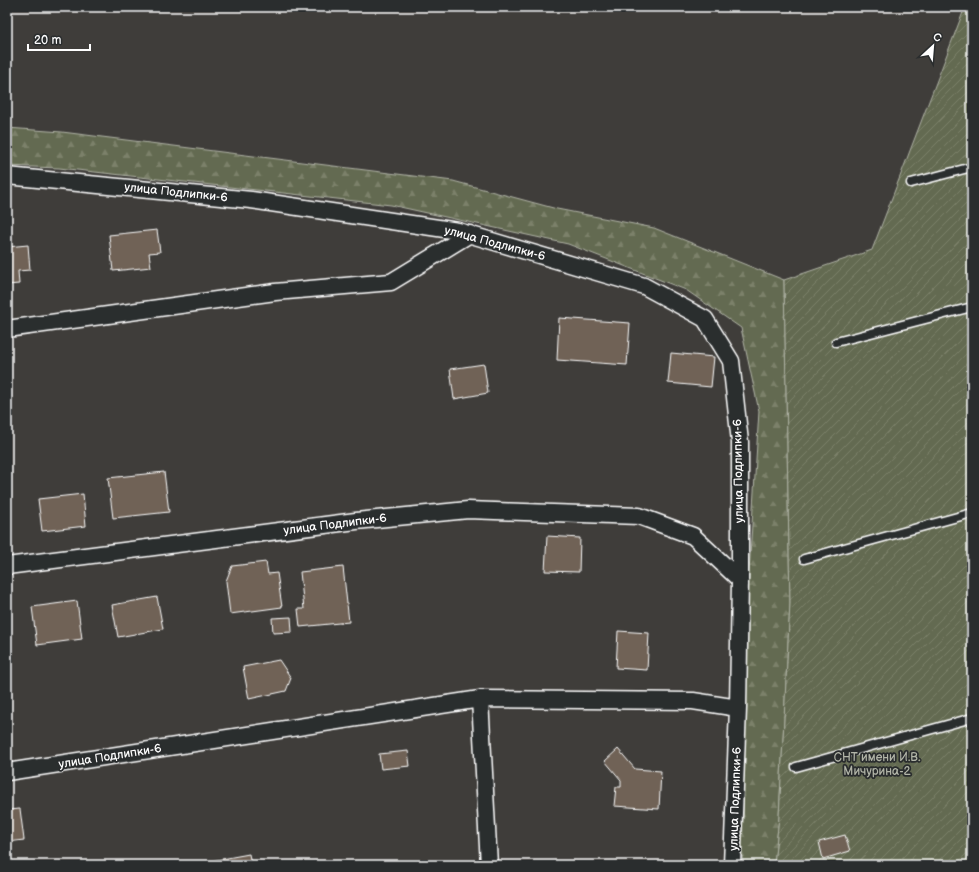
<svg xmlns="http://www.w3.org/2000/svg" width="979" height="872" viewBox="0 0 979 872" font-family="'Balsamiq Sans',sans-serif">
	<style>
		.forest { fill: url(#forest-firs); stroke: #b2b5a8 }
		.garden { fill: url(#garden-furrows); stroke: #b2b5a8 }
		.building { fill: #6f6256; stroke: #fff }
		.lines { fill: none; stroke-linecap: round; stroke-linejoin: round }
		.service-casing { stroke: #fff; stroke-width: 11 }
		.minor-casing { stroke: #fff; stroke-width: 19 }
		.service { stroke: #2a2d2e; stroke-width: 8 }
		.minor { stroke: #2a2d2e; stroke-width: 16 }
		.labels { text-anchor: middle; stroke-width: 3.5; stroke-linejoin: round; paint-order: stroke }
		.street-label { font-size: 12px; fill: #fff; stroke: #2a2d2e }
		.park-label { font-size: 12px; fill: #b2b5a8; stroke: #2a2d2e }
	</style>
	<defs>
		<pattern id="forest-firs" width="22" height="20" patternUnits="userSpaceOnUse"><rect width="22" height="20" fill="#646b51"/><path d="M5 1l3.5 6h-7zM16 11l3.5 6h-7z" fill="#7b816b"/></pattern>
		<pattern id="garden-furrows" width="10" height="10" patternUnits="userSpaceOnUse"><rect width="10" height="10" fill="#646b51"/><path d="M-1 1l2-2M0 10L10 0M9 11l2-2" fill="none" stroke="#7b816b"/></pattern>
	</defs>
	<rect width="100%" height="100%" fill="#3f3d3a"/>
	<filter id="ink" filterUnits="userSpaceOnUse"><feTurbulence type="fractalNoise" baseFrequency=".025" numOctaves="2"/><feDisplacementMap in="SourceGraphic" scale="8" xChannelSelector="R" yChannelSelector="G"/><feConvolveMatrix kernelMatrix="1 2 1 2 8 2 1 2 1" color-interpolation-filters="sRGB"/></filter>
	<g filter="url(#ink)">
		<!-- forest -->
		<path class="forest" d="M7 128 62 132 453 181 557 209 654 228 784 280 790 603 779 817 774 865H742L747 605 759 411 741 328 686 290 568 244 391 205 59 168 7 166Z"/>
		<!-- garden -->
		<path class="garden" d="M965 7H972V865H774L779 817 790 603 784 280 872 250Z"/>
		<!-- building -->
		<path class="building" d="M157 230 160 252 149 253 151 267 113 271 109 235Z
			M28 245 30 270 18 271 19 284 7 285V247Z
			M559 318 630 323 627 365 557 360Z
			M671 353 714 357 711 387 668 383Z
			M484 364 488 393 454 399 450 369Z
			M164 472 169 512 113 518 108 478Z
			M83 494 86 526 42 531 38 499Z
			M547 536 580 538 579 572 545 571Z
			M266 562 268 574 277 573 282 607 230 614 226 581 232 566Z
			M343 567 349 622 300 627 298 609H304L300 572Z
			M157 597 163 629 118 637 112 605Z
			M77 601 82 639 37 645 32 607Z
			M291 617 292 632 273 633 272 618Z
			M618 631 649 633 647 670 616 668Z
			M279 660 291 678 286 691 249 699 243 667Z
			M618 749 635 769 661 771 659 809 614 806 616 787H621V780L605 761Z
			M408 751 410 766 381 769 379 754Z
			M20 809 24 840 7 842V810Z
			M845 835 850 851 823 859 819 842Z
			M249 854 251 865H212L211 861Z"/>
		<g class="lines">
			<defs>
				<path id="service" d="M911 183 972 167
					M836 342 972 307
					M804 559 972 513
					M796 767 972 718"/>
				<path id="minor" d="M7 176 251 200 458 231 644 286 705 319 731 361 740 442V580L738 708 732 865
					M7 329 275 292 391 282 470 234
					M7 566 356 521 468 510 639 516 693 536 740 580
					M480 699 489 865
					M7 772 480 699 693 701 738 708"/>
			</defs>
			<!-- service casing -->
			<use href="#service" class="service-casing"/>
			<!-- minor casing -->
			<use href="#minor" class="minor-casing"/>
			<!-- service -->
			<use href="#service" class="service"/>
			<!-- minor -->
			<use href="#minor" class="minor"/>
		</g>
	</g>
	<g class="labels">
		<!-- street labels -->
		<g class="street-label">
			<text transform="translate(176 192) rotate(6)" y="4">улица Подлипки-6</text>
			<text transform="translate(495 243) rotate(15)" y="4">улица Подлипки-6</text>
			<text transform="translate(738 471) rotate(-91)" y="4">улица Подлипки-6</text>
			<text transform="translate(335 524) rotate(-7)" y="4">улица Подлипки-6</text>
			<text transform="translate(110 756) rotate(-9)" y="4">улица Подлипки-6</text>
			<text transform="translate(735 799) rotate(-88)" y="4">улица Подлипки-6</text>
		</g>
		<!-- park labels -->
		<g class="park-label">
			<text x="877" y="761">СНТ имени И.В.<tspan x="877" dy="14">Мичурина-2</tspan></text>
		</g>
	</g>
	<!-- margin -->
	<rect width="979" height="872" fill="none" stroke="#2a2d2e" stroke-width="24"/>
	<rect x="12" y="12" width="955" height="848" fill="none" stroke="#fff" stroke-width="1.5" filter="url(#ink)"/>
	<!-- north arrow -->
	<g transform="translate(933 46) rotate(26)" stroke="#2a2d2e" stroke-width="3" paint-order="stroke">
	<path d="M0-3L7 15L0 10L-7 15Z" fill="#ffffff"/>
	<text y="-6" font-size="11" font-weight="bold" text-anchor="middle" fill="#ffffff">С</text>
	</g>
	<!-- scale -->
	<path d="M28 44v6h62v-6" fill="none" stroke="#ffffff" stroke-width="2"/>
	<text x="34" y="44" font-size="12" fill="#ffffff" stroke="#2a2d2e" stroke-width="3" paint-order="stroke">20 m</text>
</svg>
